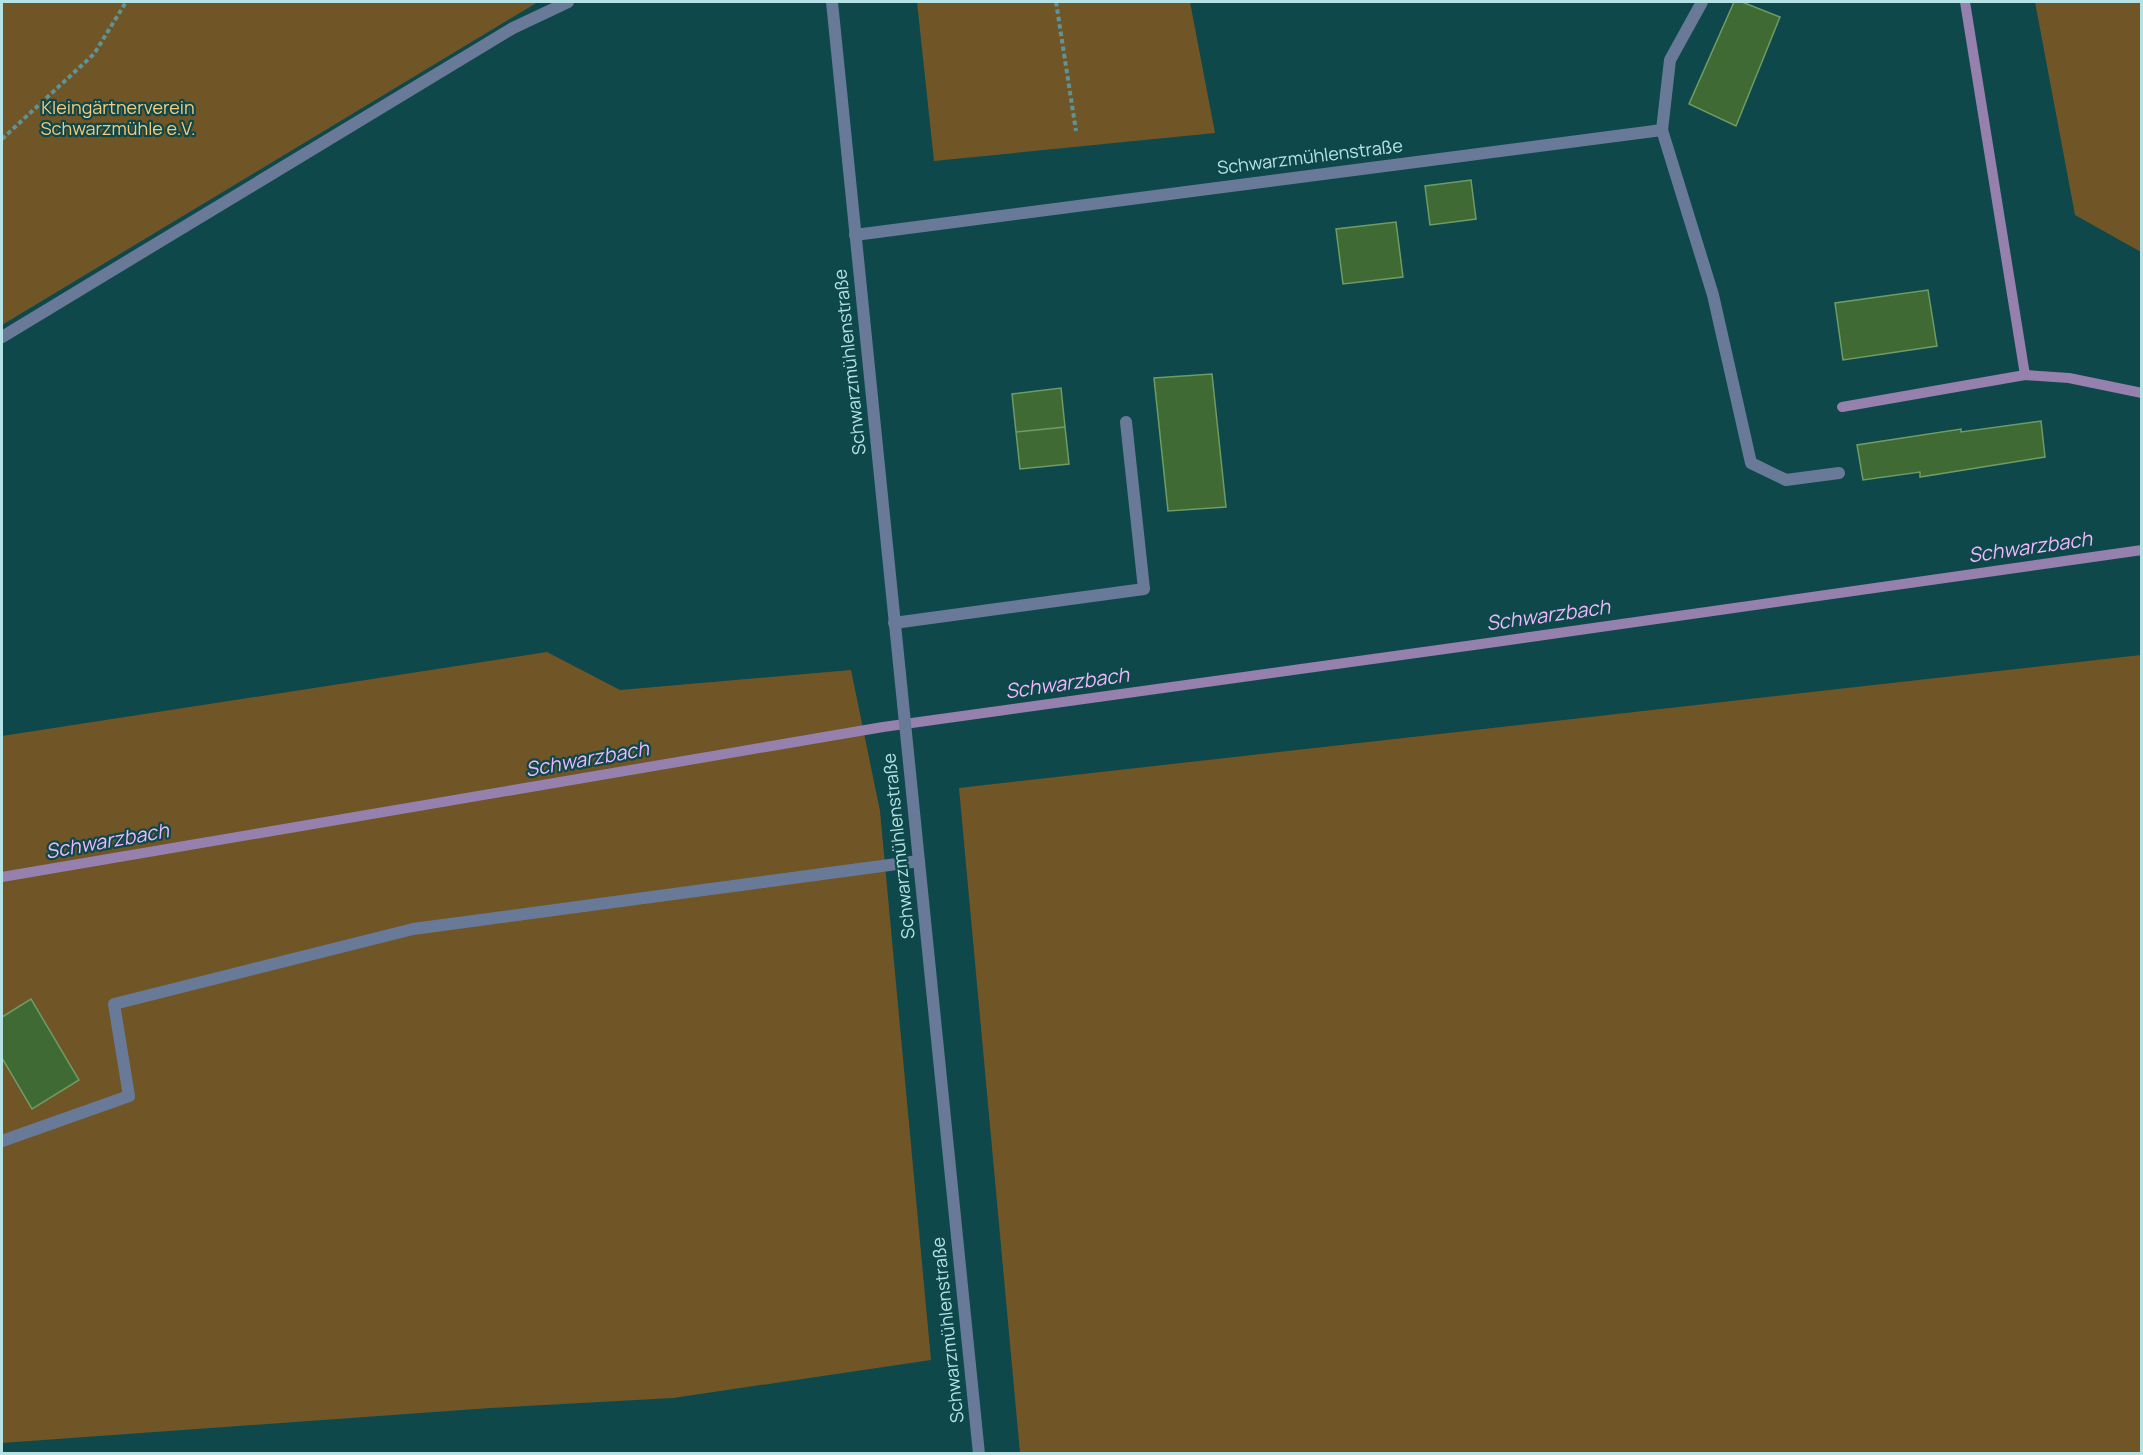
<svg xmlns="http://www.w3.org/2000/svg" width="2143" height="1455" viewBox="0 0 2143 1455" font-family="Manrope,sans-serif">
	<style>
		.green { fill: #705526 }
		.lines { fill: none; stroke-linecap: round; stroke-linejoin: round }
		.stream { stroke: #9680ad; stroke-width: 10 }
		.building { fill: #3f6a34; stroke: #6f9c64; stroke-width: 1.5 }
		.path { stroke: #609396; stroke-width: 4; stroke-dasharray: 4.5 3; stroke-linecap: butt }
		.service { stroke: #687a97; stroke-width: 12 }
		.tertiary { stroke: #687a97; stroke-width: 12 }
		.labels { text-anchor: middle; stroke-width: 4.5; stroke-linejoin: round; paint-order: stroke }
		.park-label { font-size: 18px; fill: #f9c978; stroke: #0e484b }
		.street-label { font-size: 18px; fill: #b5e2e4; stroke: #0e484b }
		.water-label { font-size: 20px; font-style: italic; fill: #f0b7fd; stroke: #0e484b }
	</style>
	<rect width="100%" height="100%" fill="#0e484b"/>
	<!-- green -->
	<path class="green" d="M2 2H538L2 325Z
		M917 2H1190L1215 133 934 161Z
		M2035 2H2141V252L2075 215Z
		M547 652 620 690 851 670 880 811 931 1360 673 1398 490 1408 2 1443V736Z
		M2141 655V1453H1020L959 788Z"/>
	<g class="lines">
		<!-- stream -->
		<path class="stream" d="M1965 2 2025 375
			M1842 407 2025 375 2069 378 2142 393
			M2 877 883 727 1474 645 2142 550"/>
	</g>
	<!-- building -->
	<path class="building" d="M1734 2H1742L1780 17 1736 126 1689 104Z
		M1471 180 1476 219 1430 225 1425 186Z
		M1396 222 1403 277 1343 284 1336 229Z
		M1928 290 1937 346 1843 360 1835 303Z
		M1212 374 1226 507 1168 511 1154 378Z
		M1061 388 1065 427 1016 432 1012 394Z
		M2041 421 2045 457 1920 477V472L1863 480 1857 445 1961 429V432Z
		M1065 427 1069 464 1020 469 1016 432Z
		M31 999 79 1080 32 1109 2 1058V1017Z"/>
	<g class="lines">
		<!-- path -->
		<path class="path" d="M1056 2 1076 131
			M2 139 94 54 126 2"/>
		<!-- service -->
		<path class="service" d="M1702 2 1670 60 1662 130 1713 295 1751 463 1786 480 1839 473
			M855 235 1662 130
			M2 337 513 28 568 2
			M894 623 1144 589 1126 422
			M2 1141 129 1096 114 1004 413 929 919 861"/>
		<!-- tertiary -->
		<path class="tertiary" d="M832 2 979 1454"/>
	</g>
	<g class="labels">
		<!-- park labels -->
		<g class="park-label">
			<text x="118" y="114">Kleingärtnerverein<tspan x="118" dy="21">Schwarzmühle e.V.</tspan></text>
		</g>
		<!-- street labels -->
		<g class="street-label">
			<text transform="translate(1310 157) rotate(-7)" y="6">Schwarzmühlenstraße</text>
			<text transform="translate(850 362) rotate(-96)" y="6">Schwarzmühlenstraße</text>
			<text transform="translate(899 846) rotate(-96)" y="6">Schwarzmühlenstraße</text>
			<text transform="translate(948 1330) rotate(-96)" y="6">Schwarzmühlenstraße</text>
		</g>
		<!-- water labels -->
		<g class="water-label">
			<text transform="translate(2030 547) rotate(-8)" y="7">Schwarzbach</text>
			<text transform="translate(1548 615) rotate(-8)" y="7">Schwarzbach</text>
			<text transform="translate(1067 683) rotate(-8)" y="7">Schwarzbach</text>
			<text transform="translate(587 759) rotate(-10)" y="7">Schwarzbach</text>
			<text transform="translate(107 841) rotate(-10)" y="7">Schwarzbach</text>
		</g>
	</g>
	<!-- border -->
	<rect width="2143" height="1455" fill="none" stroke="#b5e2e4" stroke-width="6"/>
</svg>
